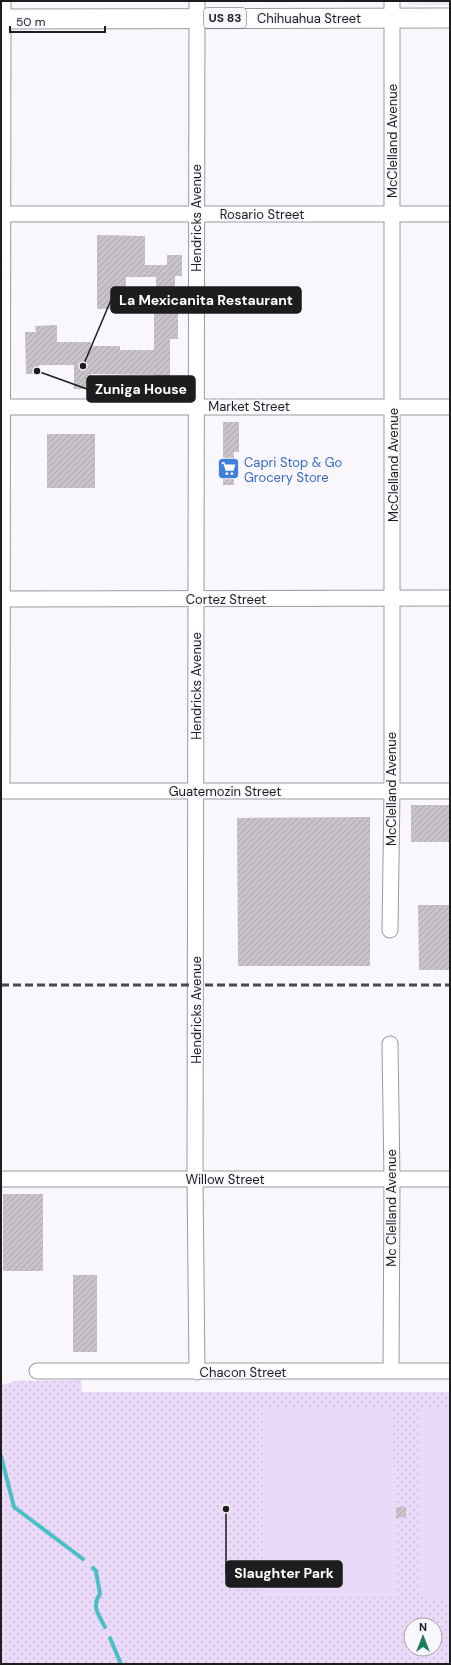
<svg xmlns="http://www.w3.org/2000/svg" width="451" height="1665" viewBox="0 0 451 1665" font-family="'DM Sans',sans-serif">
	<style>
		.built { fill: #efe9f5 }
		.park { fill: url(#park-dots); fill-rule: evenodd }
		.pitch { fill: #ebd9fa }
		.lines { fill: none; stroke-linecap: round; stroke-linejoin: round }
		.stream { stroke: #4bbfc6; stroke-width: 4 }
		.building { fill: url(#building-hatch) }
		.minor-casing { stroke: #9b999e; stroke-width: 17 }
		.major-casing { stroke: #9b999e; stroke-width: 21 }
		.minor { stroke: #fff; stroke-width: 15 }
		.major { stroke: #fff; stroke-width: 19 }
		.rail { stroke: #49484b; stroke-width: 3; stroke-dasharray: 8 4; stroke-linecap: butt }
		.labels { text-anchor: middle; stroke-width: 3; stroke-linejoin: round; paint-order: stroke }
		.shield { fill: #f9f6fc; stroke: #5f5d61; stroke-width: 1 }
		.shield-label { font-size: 12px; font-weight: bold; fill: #1d1c1e }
		.street-label { font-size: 13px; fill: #1d1c1e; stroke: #f9f6fc }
		.shop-label { font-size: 13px; fill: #366cbe; stroke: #f9f6fc; text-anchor: start }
		.leader { fill: none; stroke: #1d1c1e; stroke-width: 1.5 }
		.callout-dot { fill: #1d1c1e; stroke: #f9f6fc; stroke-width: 1.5 }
		.callout { fill: #1d1c1e; stroke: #1d1c1e; stroke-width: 1.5 }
		.callout-label { font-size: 14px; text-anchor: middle; font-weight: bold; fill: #fff }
	</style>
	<defs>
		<pattern id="park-dots" width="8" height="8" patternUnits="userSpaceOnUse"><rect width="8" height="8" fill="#ebd9fa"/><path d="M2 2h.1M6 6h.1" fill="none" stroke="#c9bad6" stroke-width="1.8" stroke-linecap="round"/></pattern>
		<pattern id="building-hatch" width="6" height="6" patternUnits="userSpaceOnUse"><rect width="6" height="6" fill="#c7c3c8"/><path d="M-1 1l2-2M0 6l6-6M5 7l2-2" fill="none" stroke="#aaa7ab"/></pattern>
	</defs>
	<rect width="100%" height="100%" fill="#f9f6fc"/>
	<!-- built -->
	<path class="built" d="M409 1H450V5H409Z"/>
	<!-- park -->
	<path class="park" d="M81 1380 82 1392H450V1664H1V1385L16 1381ZM411 1625H435V1649H411Z"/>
	<!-- pitch -->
	<path class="pitch" d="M262 1408H393L397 1597 262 1595Z
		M421 1410H450V1598H420Z"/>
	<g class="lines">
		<!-- stream -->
		<path class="stream" d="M1 1456 14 1507 83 1559
			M93 1568 96 1571 100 1594C91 1607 99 1615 105 1627
			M110 1638 121 1664"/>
	</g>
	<!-- building -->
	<path class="building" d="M97 235 145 236V265H167V255H182V276H175V313H178V339H170V388H155V375L91 374V389H74V365H39V374H26L25 332H36L35 326 57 325V342H91V346H120V350H154V313H156V277H126V309H97Z
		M223 422H239V452H234V485H223Z
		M47 434H95V488H47Z
		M411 805H450V842H411Z
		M370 817V966H238L237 818Z
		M418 905H450V970H419Z
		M3 1194H43V1271H3Z
		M73 1275H97V1352H73Z
		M396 1507H406V1517L396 1518Z"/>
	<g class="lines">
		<defs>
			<path id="minor" d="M197 1 195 1179 197 1372
				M1 214H450
				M1 407H450
				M1 599 450 598
				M1 791H450
				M2 791 3 1
				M390 930 392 791V1
				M390 1044 392 1179 391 1371
				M1 1179H450
				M37 1371H450"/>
			<path id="major" d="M1 19 450 18"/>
		</defs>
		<!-- minor casing -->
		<use href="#minor" class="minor-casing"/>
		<!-- major casing -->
		<use href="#major" class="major-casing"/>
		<!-- minor -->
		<use href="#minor" class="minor"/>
		<!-- major -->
		<use href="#major" class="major"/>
		<!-- rail -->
		<path class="rail" d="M1 985H450"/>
	</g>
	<!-- icons -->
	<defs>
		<symbol id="supermarket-square" viewBox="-11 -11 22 22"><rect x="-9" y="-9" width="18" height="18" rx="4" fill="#3f7fe0" stroke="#f9f6fc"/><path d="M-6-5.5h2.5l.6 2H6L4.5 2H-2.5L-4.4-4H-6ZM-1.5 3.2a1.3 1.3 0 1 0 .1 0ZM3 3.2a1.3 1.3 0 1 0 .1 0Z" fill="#fff"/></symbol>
	</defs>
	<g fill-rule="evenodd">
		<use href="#supermarket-square" x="216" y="456" width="25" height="25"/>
	</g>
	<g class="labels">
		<!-- shield labels -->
		<rect class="shield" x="204" y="8" width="42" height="20" rx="3"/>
		<g class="shield-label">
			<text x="225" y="22">US 83</text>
		</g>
		<!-- street labels -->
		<g class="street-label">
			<text x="309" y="23">Chihuahua Street</text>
			<text transform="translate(392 141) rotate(-90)" y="5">McClelland Avenue</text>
			<text x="262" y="219">Rosario Street</text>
			<text transform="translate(196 218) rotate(-90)" y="5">Hendricks Avenue</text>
			<text x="249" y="411">Market Street</text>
			<text transform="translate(393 465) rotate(-90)" y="5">McClelland Avenue</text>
			<text x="226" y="604">Cortez Street</text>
			<text transform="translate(196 686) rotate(-90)" y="5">Hendricks Avenue</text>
			<text transform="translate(391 789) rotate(-90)" y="5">McClelland Avenue</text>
			<text x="225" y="796">Guatemozin Street</text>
			<text transform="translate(196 1010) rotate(-90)" y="5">Hendricks Avenue</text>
			<text x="225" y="1184">Willow Street</text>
			<text transform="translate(391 1208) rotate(-90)" y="5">Mc Clelland Avenue</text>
			<text x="243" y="1377">Chacon Street</text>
		</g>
		<!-- shop labels -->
		<g class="shop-label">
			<text x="244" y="467">Capri Stop &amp; Go<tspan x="244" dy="15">Grocery Store</tspan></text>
		</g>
	</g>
	<!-- callouts -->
	<path class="leader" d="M83 366L111 300M37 371L87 389M226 1509L226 1574"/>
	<g class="callout-dot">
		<circle cx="83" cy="366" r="4"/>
		<circle cx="37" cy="371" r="4"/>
		<circle cx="226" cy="1509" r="4"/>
	</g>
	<g class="callout">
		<rect x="111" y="287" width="190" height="26" rx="4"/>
		<rect x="87" y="376" width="108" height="26" rx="4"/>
		<rect x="226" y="1561" width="116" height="26" rx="4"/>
	</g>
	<g class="callout-label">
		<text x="206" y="305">La Mexicanita Restaurant</text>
		<text x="141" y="394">Zuniga House</text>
		<text x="284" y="1578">Slaughter Park</text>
	</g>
	<!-- border -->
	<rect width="451" height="1665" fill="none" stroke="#1d1c1e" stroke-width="4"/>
	<!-- north arrow -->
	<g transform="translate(423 1637)"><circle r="19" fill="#f9f6fc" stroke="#a19fa3"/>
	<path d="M0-3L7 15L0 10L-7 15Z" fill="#1d7f57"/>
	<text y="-6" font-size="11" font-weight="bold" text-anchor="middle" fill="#1d1c1e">N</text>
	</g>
	<!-- scale -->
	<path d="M10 26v6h95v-6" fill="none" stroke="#1d1c1e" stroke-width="2"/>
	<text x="16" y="26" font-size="12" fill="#1d1c1e" stroke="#f9f6fc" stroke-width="3" paint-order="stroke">50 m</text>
</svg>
